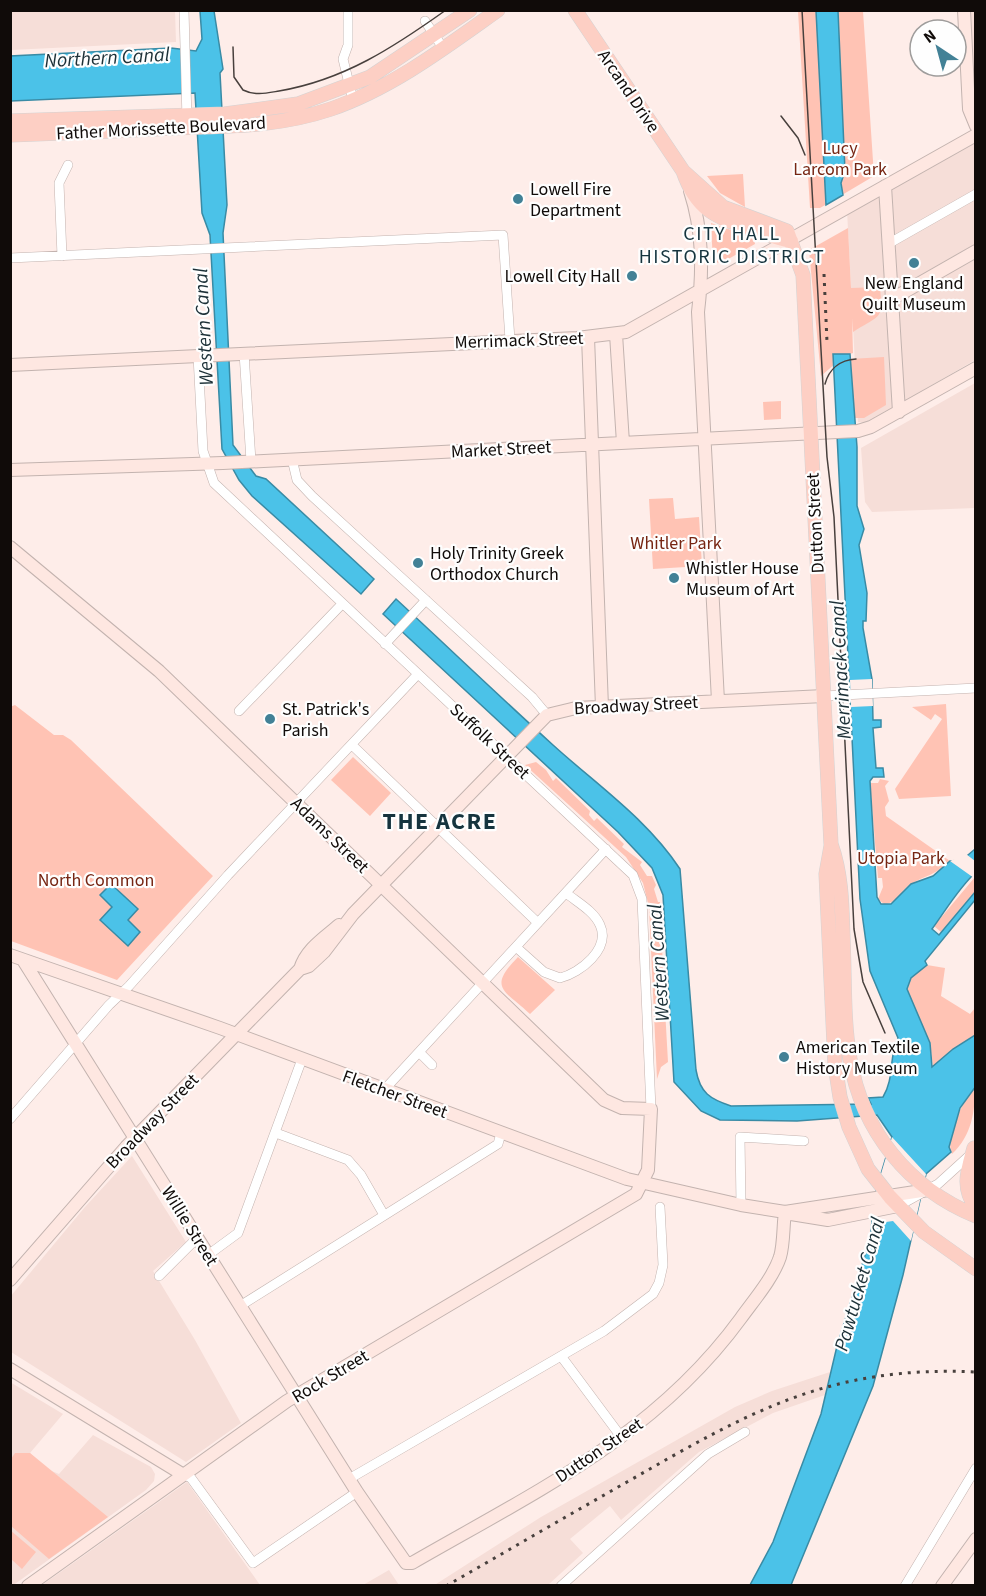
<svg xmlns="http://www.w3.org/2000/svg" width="986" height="1596" viewBox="0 0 986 1596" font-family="'Source Sans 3',sans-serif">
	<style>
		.built { fill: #f6ded8 }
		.green { fill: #ffc3b4 }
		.water { fill: #4bc2e8; stroke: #398ba5; stroke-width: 1.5 }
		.pier { fill: #feede9 }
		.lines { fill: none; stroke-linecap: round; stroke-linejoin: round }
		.street-casing { stroke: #c3b3af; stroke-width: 10 }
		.secondary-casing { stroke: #c3b3af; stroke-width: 14 }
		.primary-casing { stroke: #d4d3d3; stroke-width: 15 }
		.street { stroke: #fff; stroke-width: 9 }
		.secondary { stroke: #fee7e1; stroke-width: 12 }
		.primary { stroke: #fdcfc4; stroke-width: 14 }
		.tram { stroke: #48403d; stroke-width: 1.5 }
		.rail { stroke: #48403d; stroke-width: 3; stroke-dasharray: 3 6; stroke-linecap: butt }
		.poi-dot { fill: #428196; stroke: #fefefe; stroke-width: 2 }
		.labels { text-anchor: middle; stroke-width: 4.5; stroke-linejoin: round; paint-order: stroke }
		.street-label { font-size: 18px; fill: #100b09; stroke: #fefefe }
		.park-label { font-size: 18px; fill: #772613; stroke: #fefefe }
		.poi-label { font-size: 18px; fill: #100b09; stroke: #fefefe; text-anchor: start }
		.water-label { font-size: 20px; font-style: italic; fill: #1c3037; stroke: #fefefe }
		.neighbourhood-label { font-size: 20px; letter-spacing: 1.5px; fill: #16343e; stroke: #fefefe }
		.district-label { font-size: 24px; font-weight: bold; letter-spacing: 1.5px; fill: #16343e; stroke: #fefefe }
	</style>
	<rect width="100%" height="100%" fill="#feede9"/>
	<!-- built -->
	<path class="built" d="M11 10 175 11 176 42 11 50Z
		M970 11H975V113V111Z
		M975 136V360L867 423 858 422 847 210Z
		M975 383V508L872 512 865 502 861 448Z
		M132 1156 186 1242 153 1271 195 1340 241 1423 186 1462 11 1352 10 1297 85 1207Z
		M830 1372 825 1395 773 1413 699 1452 621 1520 610 1506 570 1539 583 1553 548 1585 433 1586 541 1517 735 1407 772 1391Z
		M10 1382 63 1414 30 1453 47 1469 59 1474 93 1435 151 1467 155 1474 154 1481 146 1490 12 1586Z
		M187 1482 260 1585H42L62 1571Z
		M389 1570 399 1585H363Z"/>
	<!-- green -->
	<path class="green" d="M798 11H863L874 176 820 208H810Z
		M743 174 745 207 720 193 707 176Z
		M711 223 754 238 755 244 723 262 713 263Z
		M848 228 851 288 880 287C883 321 881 314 853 332L852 318 853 353 844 356 821 376 809 250Z
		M884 357 886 405 864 418H854L850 359Z
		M781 401V419L764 420 763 402Z
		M673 498 675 519 699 517 702 566 653 569 649 499Z
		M946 704 951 796 899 799 895 789 942 719 935 714 931 720 912 707Z
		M15 705 54 735H63L71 740 213 876 117 980 11 941 10 707Z
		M353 757 391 793 370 816 331 780Z
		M536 762 546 770 553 781 556 778 590 811 589 815 594 821 597 818 624 844 622 847 642 862 640 865 647 876H652L656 885 654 889 658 902H660L664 990 661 995 662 1008 665 1009 668 1062 661 1067 657 1079 649 907 643 883 626 857 525 765Z
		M880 779 889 781 885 786 889 801 885 807 886 816 950 861C936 875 926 875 911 884 900 890 900 903 884 904L878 899 883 887 882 878H878L870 783H878Z
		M975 877V892L941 932 934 926Z
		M518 957 555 990 530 1014C503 989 488 988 518 957Z
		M927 965 945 968 941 996 970 1014 975 1008V1035L953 1049 933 1067 930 1042 907 992 911 978Z
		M975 1086C975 1112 972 1135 952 1154 944 1135 964 1101 975 1086Z
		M15 1453H30L108 1517 49 1559 11 1526V1459Z
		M10 1530 36 1552 22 1569 11 1559Z"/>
	<!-- water -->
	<path class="water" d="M200 11H214L223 69 220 73 227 205 223 233 233 445 256 476 266 479 374 579 361 594 252 496 239 480 222 449 210 235 202 213 195 93 11 101 10 56 171 48 196 51 202 39Z
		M816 11H838L845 171 841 183 843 195 826 205Z
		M833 354H850L857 447V506L864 529 859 545 867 593 866 621H863V628L872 679 873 720H881V727L873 728 876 768H883L884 777H873L870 781 877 897 881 904H891L911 884 933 876 950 861 962 860 975 849V873C958 889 946 910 932 929L939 935 975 892V900L925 961 927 965 911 978 907 989 930 1043 932 1067 953 1049 975 1035 976 1086 960 1108 949 1147 951 1152 926 1174 903 1275 873 1386 791 1585H750L773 1542 821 1414 837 1346 870 1239 875 1194 892 1137 877 1115 797 1121 720 1120 701 1111 674 1082 663 895 652 868 618 832 383 614 396 599C449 648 500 697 553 745 597 785 647 819 680 869L696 1070C700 1093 710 1099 731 1106L871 1104 868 1098 883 1097C895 1077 888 1059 898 1038L870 971 860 899Z
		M111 884 138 909 128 920 140 932 128 946 100 920 112 907 100 895Z"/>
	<!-- pier -->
	<path class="pier" d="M872 679 873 706 851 707 850 680Z
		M966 854 975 861 974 878 950 861Z
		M892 1137 926 1174 911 1241 893 1221 872 1224 875 1194Z"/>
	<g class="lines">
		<defs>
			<path id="street" d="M184 10 187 120
				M348 10V45L343 59 353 100
				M425 21 443 48
				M888 244 976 194
				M62 256 59 183 68 165
				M10 258 503 235 510 340
				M244 353 251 461
				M198 356 203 451 214 483 633 875 642 899 651 1109
				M292 459 297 480 312 496 532 697 547 715
				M385 644 426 600
				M824 696 976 688
				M239 711 342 604
				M352 745 538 923
				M516 947 544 972 560 978C580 973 611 949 600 925 594 911 577 902 566 893
				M419 1052 432 1065
				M384 1090 606 849
				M10 1119 109 1005 129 986 228 875 418 674
				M276 1133 348 1160 361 1175 384 1215
				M741 1205 740 1137 804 1141
				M898 1206 938 1184 970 1155
				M208 1255 238 1233 302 1059
				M159 1276 197 1238
				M240 1306 498 1144 501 1133
				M561 1356 622 1438
				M182 1474 191 1478 253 1563 357 1492
				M349 1479 604 1331 653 1294 659 1283 663 1265 660 1207
				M561 1586 708 1454 745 1432
				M905 1586 976 1468"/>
			<path id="secondary" d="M964 10 969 109 976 126
				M885 186 899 412
				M690 191C703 231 703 270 698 312L718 701
				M892 299 976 251
				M616 334 623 443
				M588 337 602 707
				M10 365 577 338 626 332 976 135
				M10 470 223 463 858 431 871 427 976 368
				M10 547 159 671 604 1100 622 1108 651 1109 648 1170 636 1194 287 1401 28 1586
				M10 955 220 1028 627 1179 741 1205 785 1212 928 1190
				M23 960 357 1492 406 1563H412C535 1492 655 1436 741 1318 754 1300 773 1278 780 1257 784 1244 783 1225 785 1212
				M300 969 309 966 324 952 353 914 547 715 576 708 824 696
				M791 1214 828 1220 898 1206
				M10 1280 126 1147 300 969C306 949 324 938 339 925
				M10 1369 182 1474
				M942 1586 976 1539"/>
			<path id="primary" d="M575 10 683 171C697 212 717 217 755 230 768 234 778 239 791 241
				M10 121 225 114 298 104 370 77 470 10
				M10 135C65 133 119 131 174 128 230 126 277 127 331 109 392 88 446 47 498 10
				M683 171 723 207 787 231 803 275 831 844C842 875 842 907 843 939 845 979 843 1020 850 1059 862 1131 908 1188 976 1216
				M831 846 826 874 835 1065 840 1097 849 1127 868 1169 890 1197 924 1232 976 1269
				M974 1148C968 1170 961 1187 976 1208"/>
		</defs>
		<!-- street casing -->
		<use href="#street" class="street-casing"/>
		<!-- secondary casing -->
		<use href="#secondary" class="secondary-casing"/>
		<!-- primary casing -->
		<use href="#primary" class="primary-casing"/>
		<!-- street -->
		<use href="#street" class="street"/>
		<!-- secondary -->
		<use href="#secondary" class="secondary"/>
		<!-- primary -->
		<use href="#primary" class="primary"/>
		<!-- tram -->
		<path class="tram" d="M802 10 827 457 834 517 854 929 863 982 885 1033
			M233 47 234 77 243 90C255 96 267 93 279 91 344 80 394 47 446 10
			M781 116 798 138 805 155
			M825 384C829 369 840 360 856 359"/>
		<!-- rail -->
		<path class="rail" d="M824 274 827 342
			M446 1586C507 1551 567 1516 627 1482 749 1412 830 1365 976 1372"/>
	</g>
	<!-- markers -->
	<g class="poi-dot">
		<circle cx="518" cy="199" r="6"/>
		<circle cx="914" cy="263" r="6"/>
		<circle cx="632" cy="276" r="6"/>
		<circle cx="418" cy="563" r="6"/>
		<circle cx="674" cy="578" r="6"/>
		<circle cx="270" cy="719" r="6"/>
		<circle cx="784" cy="1057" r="6"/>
	</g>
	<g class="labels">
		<!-- street labels -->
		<g class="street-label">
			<text transform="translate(629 91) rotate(56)" y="6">Arcand Drive</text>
			<text transform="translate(161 128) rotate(-3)" y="6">Father Morissette Boulevard</text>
			<text transform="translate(519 340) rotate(-2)" y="6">Merrimack Street</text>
			<text transform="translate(501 449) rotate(-3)" y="6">Market Street</text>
			<text transform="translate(815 523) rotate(-93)" y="6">Dutton Street</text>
			<text transform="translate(636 705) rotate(-3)" y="6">Broadway Street</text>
			<text transform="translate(490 741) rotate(43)" y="6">Suffolk Street</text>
			<text transform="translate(330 835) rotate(44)" y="6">Adams Street</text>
			<text transform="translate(395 1094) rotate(20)" y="6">Fletcher Street</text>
			<text transform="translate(152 1121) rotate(-46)" y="6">Broadway Street</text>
			<text transform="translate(190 1226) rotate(58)" y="6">Willie Street</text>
			<text transform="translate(330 1376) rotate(-31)" y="6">Rock Street</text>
			<text transform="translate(599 1450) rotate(-34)" y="6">Dutton Street</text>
		</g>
		<!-- park labels -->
		<g class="park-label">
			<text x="840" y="154">Lucy<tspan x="840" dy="21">Larcom Park</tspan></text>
			<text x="676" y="549">Whitler Park</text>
			<text x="901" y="864">Utopia Park</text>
			<text x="96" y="886">North Common</text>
		</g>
		<!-- poi labels -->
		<g class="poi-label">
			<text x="530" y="195">Lowell Fire<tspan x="530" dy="21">Department</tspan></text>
			<text x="620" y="282" text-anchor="end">Lowell City Hall</text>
			<text x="914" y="289" text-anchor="middle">New England<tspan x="914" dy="21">Quilt Museum</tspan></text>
			<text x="430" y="559">Holy Trinity Greek<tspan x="430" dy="21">Orthodox Church</tspan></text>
			<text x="686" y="574">Whistler House<tspan x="686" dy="21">Museum of Art</tspan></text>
			<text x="282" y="715">St. Patrick's<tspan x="282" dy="21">Parish</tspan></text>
			<text x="796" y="1053">American Textile<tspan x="796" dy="21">History Museum</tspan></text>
		</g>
		<!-- water labels -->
		<g class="water-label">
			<text transform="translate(107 57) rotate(-3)" y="7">Northern Canal</text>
			<text transform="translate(203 327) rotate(-93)" y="7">Western Canal</text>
			<text transform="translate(840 670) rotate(-93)" y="7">Merrimack Canal</text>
			<text transform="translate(658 963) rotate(-94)" y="7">Western Canal</text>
			<text transform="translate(859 1284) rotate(-74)" y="7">Pawtucket Canal</text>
		</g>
		<!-- neighbourhood labels -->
		<g class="neighbourhood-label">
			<text x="732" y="240">CITY HALL<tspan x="732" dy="23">HISTORIC DISTRICT</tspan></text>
		</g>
		<!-- district labels -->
		<g class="district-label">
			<text x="440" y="829">THE ACRE</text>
		</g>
	</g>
	<!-- border -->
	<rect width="986" height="1596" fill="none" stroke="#100b09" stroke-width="24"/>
	<!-- north arrow -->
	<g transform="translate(938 48) rotate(324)"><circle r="28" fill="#fefefe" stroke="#9f9d9c" stroke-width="1.5"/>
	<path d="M0-4.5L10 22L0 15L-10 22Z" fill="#428196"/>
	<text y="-9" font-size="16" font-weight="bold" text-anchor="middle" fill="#100b09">N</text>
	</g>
</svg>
